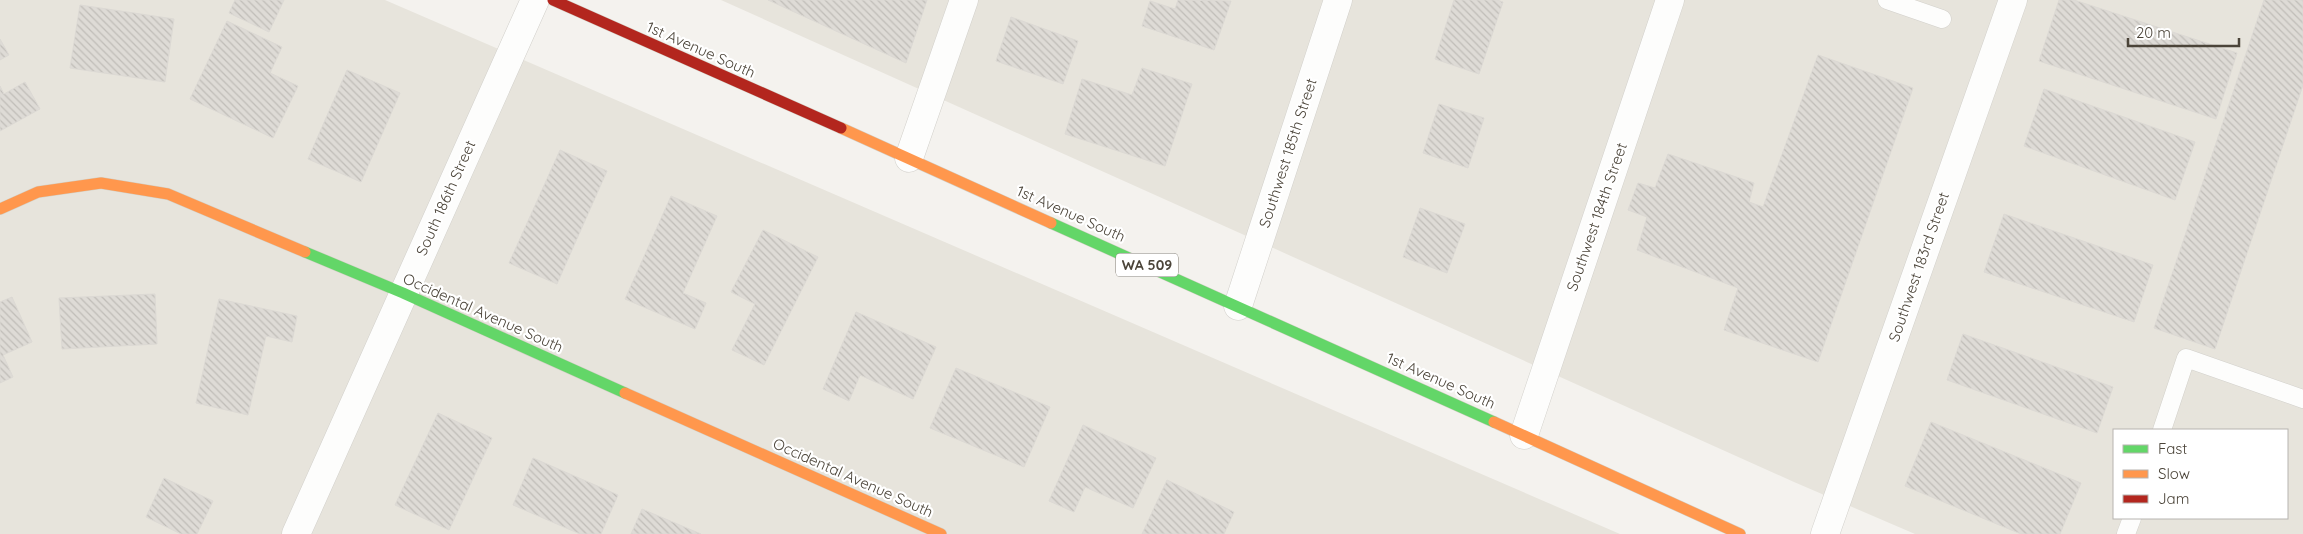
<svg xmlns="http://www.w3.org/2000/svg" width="2303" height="534" viewBox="0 0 2303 534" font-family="Quicksand,sans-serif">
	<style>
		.residential { fill: #e7e4dc; fill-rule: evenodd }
		.building { fill: url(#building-back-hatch); stroke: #dcd9d4 }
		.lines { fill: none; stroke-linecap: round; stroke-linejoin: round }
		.lane-casing { stroke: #d2d0cb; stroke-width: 19 }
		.street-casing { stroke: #d2d0cb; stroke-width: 29 }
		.fast-casing { stroke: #d3cfc5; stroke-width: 12 }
		.slow-casing { stroke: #d3cfc5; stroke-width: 12 }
		.jam-casing { stroke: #d3cfc5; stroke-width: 12 }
		.lane { stroke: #fdfdfc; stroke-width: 18 }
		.street { stroke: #fdfdfc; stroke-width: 28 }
		.fast { stroke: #63d668; stroke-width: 11 }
		.slow { stroke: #ff974d; stroke-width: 11 }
		.jam { stroke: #b3261e; stroke-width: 11 }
		.labels { text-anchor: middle; stroke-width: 4.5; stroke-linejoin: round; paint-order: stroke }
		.shield { fill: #fff; stroke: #817c74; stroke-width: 1 }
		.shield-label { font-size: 14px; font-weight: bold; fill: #4b4439 }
		.street-label { font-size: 15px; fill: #4b4439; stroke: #fff }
	</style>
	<defs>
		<pattern id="building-back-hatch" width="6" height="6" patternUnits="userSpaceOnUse" patternTransform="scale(1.25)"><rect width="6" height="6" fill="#dedbd6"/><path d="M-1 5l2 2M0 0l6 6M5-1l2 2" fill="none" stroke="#c0bdb8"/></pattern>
	</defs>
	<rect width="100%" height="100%" fill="#f4f2ee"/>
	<!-- residential -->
	<path class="residential" d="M0 0H385L1620 534H0Z
		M721 0H2303V534H1915L1794 482ZM2114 430H2287V518H2114Z"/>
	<!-- building -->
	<path class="building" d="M235 0H284L269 32 229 13Z
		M768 0H927L906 63Z
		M1178 0 1231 1 1214 50 1142 26 1150 1 1175 9Z
		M1454 0H1497L1503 2 1479 74 1435 59Z
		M2059 0H2074L2237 53 2216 119 2039 61Z
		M2264 0H2303V85L2215 349 2154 328Z
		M80 5 174 19 165 82 70 68Z
		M1011 17 1078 41 1063 84 996 61Z
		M227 21 282 47 270 73 298 86 273 138 190 99Z
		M0 39 9 55 0 60Z
		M1818 55 1913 88 1818 362 1724 330 1738 288 1637 250 1647 217 1628 210 1638 183 1655 188 1668 154 1754 183 1749 202 1763 207Z
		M1142 68 1192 84 1165 166 1065 134 1082 79 1132 95Z
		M347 70 400 93 361 182 308 159Z
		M25 82 40 109 0 131V86L4 94Z
		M2044 89 2195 142 2175 200 2024 146Z
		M1439 104 1484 118 1468 168 1423 153Z
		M560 150 607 171 557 284 509 263Z
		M671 196 717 216 683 293 706 303 695 329 625 299Z
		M1420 208 1465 224 1447 273 1403 257Z
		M2004 214 2153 265 2134 322 1984 272Z
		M763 230 818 257 764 365 732 350 755 304 731 292Z
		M155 294 157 344 62 349 59 298Z
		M12 297 32 342 3 355 13 377 0 383V302Z
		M219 299 297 316 292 342 266 336 248 415 196 403Z
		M856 312 936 347 913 399 860 375 849 401 823 389Z
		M1963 334 2113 387 2097 433 1947 380Z
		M956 368 1050 407 1024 467 930 428Z
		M438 413 492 438 449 530 395 505Z
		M1931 422 2081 483 2060 534H2021L1905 486Z
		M1083 425 1156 458 1133 508 1085 487 1074 512 1049 501Z
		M533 458 618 495 601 534H580L513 505Z
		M164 478 213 501 197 534H181L146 517Z
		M1167 480 1234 512 1224 534H1142Z
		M642 509 701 534H631Z"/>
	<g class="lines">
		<defs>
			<path id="lane" d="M1887 0 1942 19
				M2162 430 2186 358 2303 399
				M2126 534 2132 518"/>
			<path id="street" d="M909 158 964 0
				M1238 306 1338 0
				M1524 435 1670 0
				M296 534 535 0
				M1825 534 2013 0"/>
			<path id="fast" d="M1051 223 1494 422
				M305 252 403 293 625 393"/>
			<path id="slow" d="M841 128 1051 223
				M0 209 38 192 101 183 168 194 305 252
				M625 393 941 534
				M1494 422 1740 534"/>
			<path id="jam" d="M553 0 841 128"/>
		</defs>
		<!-- lane casing -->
		<use href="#lane" class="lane-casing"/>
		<!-- street casing -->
		<use href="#street" class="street-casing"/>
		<!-- fast casing -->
		<use href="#fast" class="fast-casing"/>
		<!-- slow casing -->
		<use href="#slow" class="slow-casing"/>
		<!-- jam casing -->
		<use href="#jam" class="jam-casing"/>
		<!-- lane -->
		<use href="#lane" class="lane"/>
		<!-- street -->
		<use href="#street" class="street"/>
		<!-- fast -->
		<use href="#fast" class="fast"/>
		<!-- slow -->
		<use href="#slow" class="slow"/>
		<!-- jam -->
		<use href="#jam" class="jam"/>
	</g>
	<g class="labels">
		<!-- shield labels -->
		<rect class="shield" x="1116" y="253.5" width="62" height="23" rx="4"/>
		<g class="shield-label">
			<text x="1147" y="270">WA 509</text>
		</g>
		<!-- street labels -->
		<g class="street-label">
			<text transform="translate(701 50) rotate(24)" y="5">1st Avenue South</text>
			<text transform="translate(1288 153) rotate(-72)" y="5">Southwest 185th Street</text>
			<text transform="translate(446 198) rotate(-66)" y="5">South 186th Street</text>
			<text transform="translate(1071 214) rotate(24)" y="5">1st Avenue South</text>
			<text transform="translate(1597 217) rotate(-71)" y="5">Southwest 184th Street</text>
			<text transform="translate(1919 267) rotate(-71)" y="5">Southwest 183rd Street</text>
			<text transform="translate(483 313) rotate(24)" y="5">Occidental Avenue South</text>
			<text transform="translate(1441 381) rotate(24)" y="5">1st Avenue South</text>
			<text transform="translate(853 478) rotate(24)" y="5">Occidental Avenue South</text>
		</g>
	</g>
	<!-- legend -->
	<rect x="2113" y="429" width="175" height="90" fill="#ffffff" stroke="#b7b4b0"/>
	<rect x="2123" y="445" width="25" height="8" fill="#63d668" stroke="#b7b4b0"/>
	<text x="2158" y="454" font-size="15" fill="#4b4439">Fast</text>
	<rect x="2123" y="470" width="25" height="8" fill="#ff974d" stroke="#b7b4b0"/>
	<text x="2158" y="479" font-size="15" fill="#4b4439">Slow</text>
	<rect x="2123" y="495" width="25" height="8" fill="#b3261e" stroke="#b7b4b0"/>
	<text x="2158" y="504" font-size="15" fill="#4b4439">Jam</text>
	<!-- scale -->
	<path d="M2128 38v8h111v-8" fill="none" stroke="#4b4439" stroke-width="2.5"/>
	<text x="2136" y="38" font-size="15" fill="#4b4439" stroke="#ffffff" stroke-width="4" paint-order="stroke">20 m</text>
</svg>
